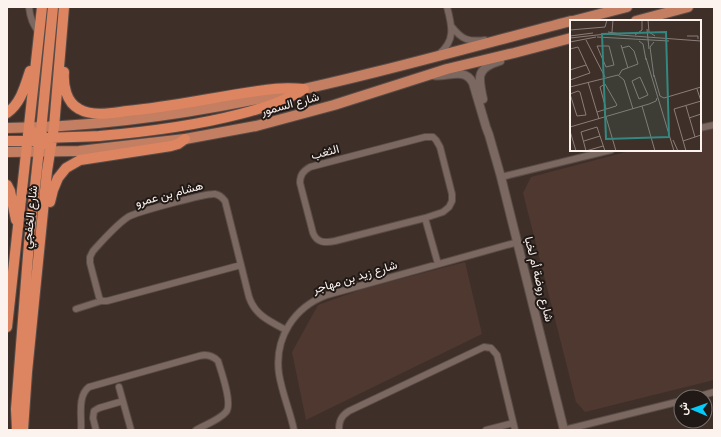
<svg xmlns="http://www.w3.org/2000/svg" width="721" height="437" viewBox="0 0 721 437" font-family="'Public Sans',Vazirmatn,sans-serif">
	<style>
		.built { fill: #4e3830 }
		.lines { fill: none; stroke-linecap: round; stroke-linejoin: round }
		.minor-casing { stroke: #594c47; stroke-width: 8 }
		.tertiary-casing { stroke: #594c47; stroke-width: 10 }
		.primary-casing { stroke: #594c47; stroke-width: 12 }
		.trunk-casing { stroke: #594c47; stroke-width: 12 }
		.minor { stroke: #7a6861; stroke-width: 6 }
		.tertiary { stroke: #7a6861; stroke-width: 8 }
		.primary { stroke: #c47e61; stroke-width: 10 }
		.trunk { stroke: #dd8561; stroke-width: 10 }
		.labels { text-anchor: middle; stroke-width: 4; stroke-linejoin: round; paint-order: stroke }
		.street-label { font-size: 12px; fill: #fcf2ee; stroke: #201916 }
		.inset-road { fill: none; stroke: #8b7d78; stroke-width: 1 }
		.view { fill: #338981; fill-opacity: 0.15; stroke: #338981; stroke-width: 2 }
		.inset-edge { fill: none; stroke: #fcf2ee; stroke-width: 2 }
	</style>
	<rect width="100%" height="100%" fill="#3f2f29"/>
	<!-- built -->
	<path class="built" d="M714 128V380L585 412 576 402 523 193 531 177 633 150H700V132Z
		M465 262 482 334 306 420 292 352 318 305 365 288Z"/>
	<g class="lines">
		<defs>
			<path id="minor" d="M29 7C30 18 33 24 39 33
				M452 27C462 40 469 42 485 40
				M439 54C456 40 452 26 447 7
				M700 128 714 125
				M425 137H433L436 140 440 147 452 194V201L449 207 443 212 425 218 335 241C325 243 317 243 313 233L300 183C300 175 303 171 310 167Z
				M501 177 611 150
				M425 218 438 264
				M101 301 99 297 90 263V257L93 251C103 240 116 225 128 217 136 212 207 193 215 194 220 195 222 197 225 201L249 297C255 315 269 321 286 330
				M76 309 101 301H107L241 265
				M119 387 131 430
				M696 397 714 392
				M81 430C82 417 77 396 89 387L199 356C206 354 212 355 218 361 221 371 233 404 226 412 219 420 205 425 196 430
				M96 430 93 418 94 411 99 408 123 401
				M294 430C290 411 282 393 279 374 274 338 294 307 327 295L518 242
				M339 430C339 421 341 416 349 411L484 347 491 348 497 355 515 430
				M486 430 513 423
				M564 430 681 401"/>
			<path id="tertiary" d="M433 75C447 78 464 66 473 83L486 127 489 135 501 177 564 430
				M483 99C478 77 476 68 500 61"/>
			<path id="primary" d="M573 21 627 7
				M636 21 688 7
				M7 128C200 126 386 69 571 21
				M7 152 79 151 185 139 256 126 334 105 447 69 514 53 571 38"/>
			<path id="trunk" d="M64 72C63 85 66 102 79 109 93 117 112 113 127 111 173 107 219 96 265 90 278 88 291 88 304 89
				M7 113C21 103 25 86 30 71
				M47 138C64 137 82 137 99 136 146 132 194 126 240 114 263 108 284 102 304 89
				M7 141H33
				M45 144 41 131 53 7
				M7 185 10 191 16 220
				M50 202 53 190 58 178 66 168 80 160 171 146 178 144 185 139
				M7 327 42 7
				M17 430 16 409 29 243 39 149 36 136 29 128
				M23 430 27 372 47 171 54 127 64 7"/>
		</defs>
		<!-- minor casing -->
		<use href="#minor" class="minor-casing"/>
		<!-- tertiary casing -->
		<use href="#tertiary" class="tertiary-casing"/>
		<!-- primary casing -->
		<use href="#primary" class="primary-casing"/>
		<!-- trunk casing -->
		<use href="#trunk" class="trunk-casing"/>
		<!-- minor -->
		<use href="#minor" class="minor"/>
		<!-- tertiary -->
		<use href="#tertiary" class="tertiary"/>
		<!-- primary -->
		<use href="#primary" class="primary"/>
		<!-- trunk -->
		<use href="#trunk" class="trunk"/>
	</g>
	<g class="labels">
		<!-- street labels -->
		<g class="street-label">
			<text transform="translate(290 104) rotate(-15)" y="4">شارع السمور</text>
			<text transform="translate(325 152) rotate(-15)" y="4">الثغب</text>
			<text transform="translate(169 194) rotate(-15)" y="4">هشام بن عمرو</text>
			<text transform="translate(30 217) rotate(-84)" y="4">شارع الخفجي</text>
			<text transform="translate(355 277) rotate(-17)" y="4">شارع زيد بن مهاجر</text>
			<text transform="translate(539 279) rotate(76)" y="4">شارع روضة أم لخبا</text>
		</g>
	</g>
	<!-- overview -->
	<g transform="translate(570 20)">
		<rect width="131" height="131" fill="#3f2f29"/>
		<path class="inset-road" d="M78 0 79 12 85 16M77 9 79 29M0 10 35 7 37 0M38 12 51 14M42 12 43 0M65 15 72 10V0M0 16 23 13M117 16H128V19M27 17 99 21M0 18 36 14 131 21M16 20 35 57M69 21 73 24 76 40M0 22 26 17M51 25 58 48M27 26H39L44 45 36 47ZM0 29 8 27 20 53 0 60M76 38 104 131M0 50 16 45M49 55 52 50 68 44 64 31 59 26 52 28M84 55 90 76M70 57 78 75 69 79 62 61ZM84 57 80 27 84 22M18 62 29 99M0 67 48 55 54 60 63 89M127 69 131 81M0 74 8 71 10 72 16 95 7 96 0 74M90 76 94 78 131 67M72 86 85 131M116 86 125 117M27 92 46 86 47 85 35 64 30 67 36 89M36 97 46 131M119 98 131 94M0 107 79 84 86 81 87 78M0 111 6 131M103 120 108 131M14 121 30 116M113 121 131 115M16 131 11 112 27 107 35 131M16 131 33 126M116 131 104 89 131 81"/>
		<path class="view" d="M96 12 99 117 36 119 32 14Z"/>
		<rect width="131" height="131" class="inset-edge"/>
	</g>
	<!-- border -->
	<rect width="721" height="437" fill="none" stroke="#fcf2ee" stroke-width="16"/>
	<!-- north arrow -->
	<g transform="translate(693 409) rotate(272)"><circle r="19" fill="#201916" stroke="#78706c"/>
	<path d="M0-3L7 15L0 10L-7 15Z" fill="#06cbf9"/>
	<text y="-6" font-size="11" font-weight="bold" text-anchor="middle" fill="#fcf2ee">ش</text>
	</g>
</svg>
